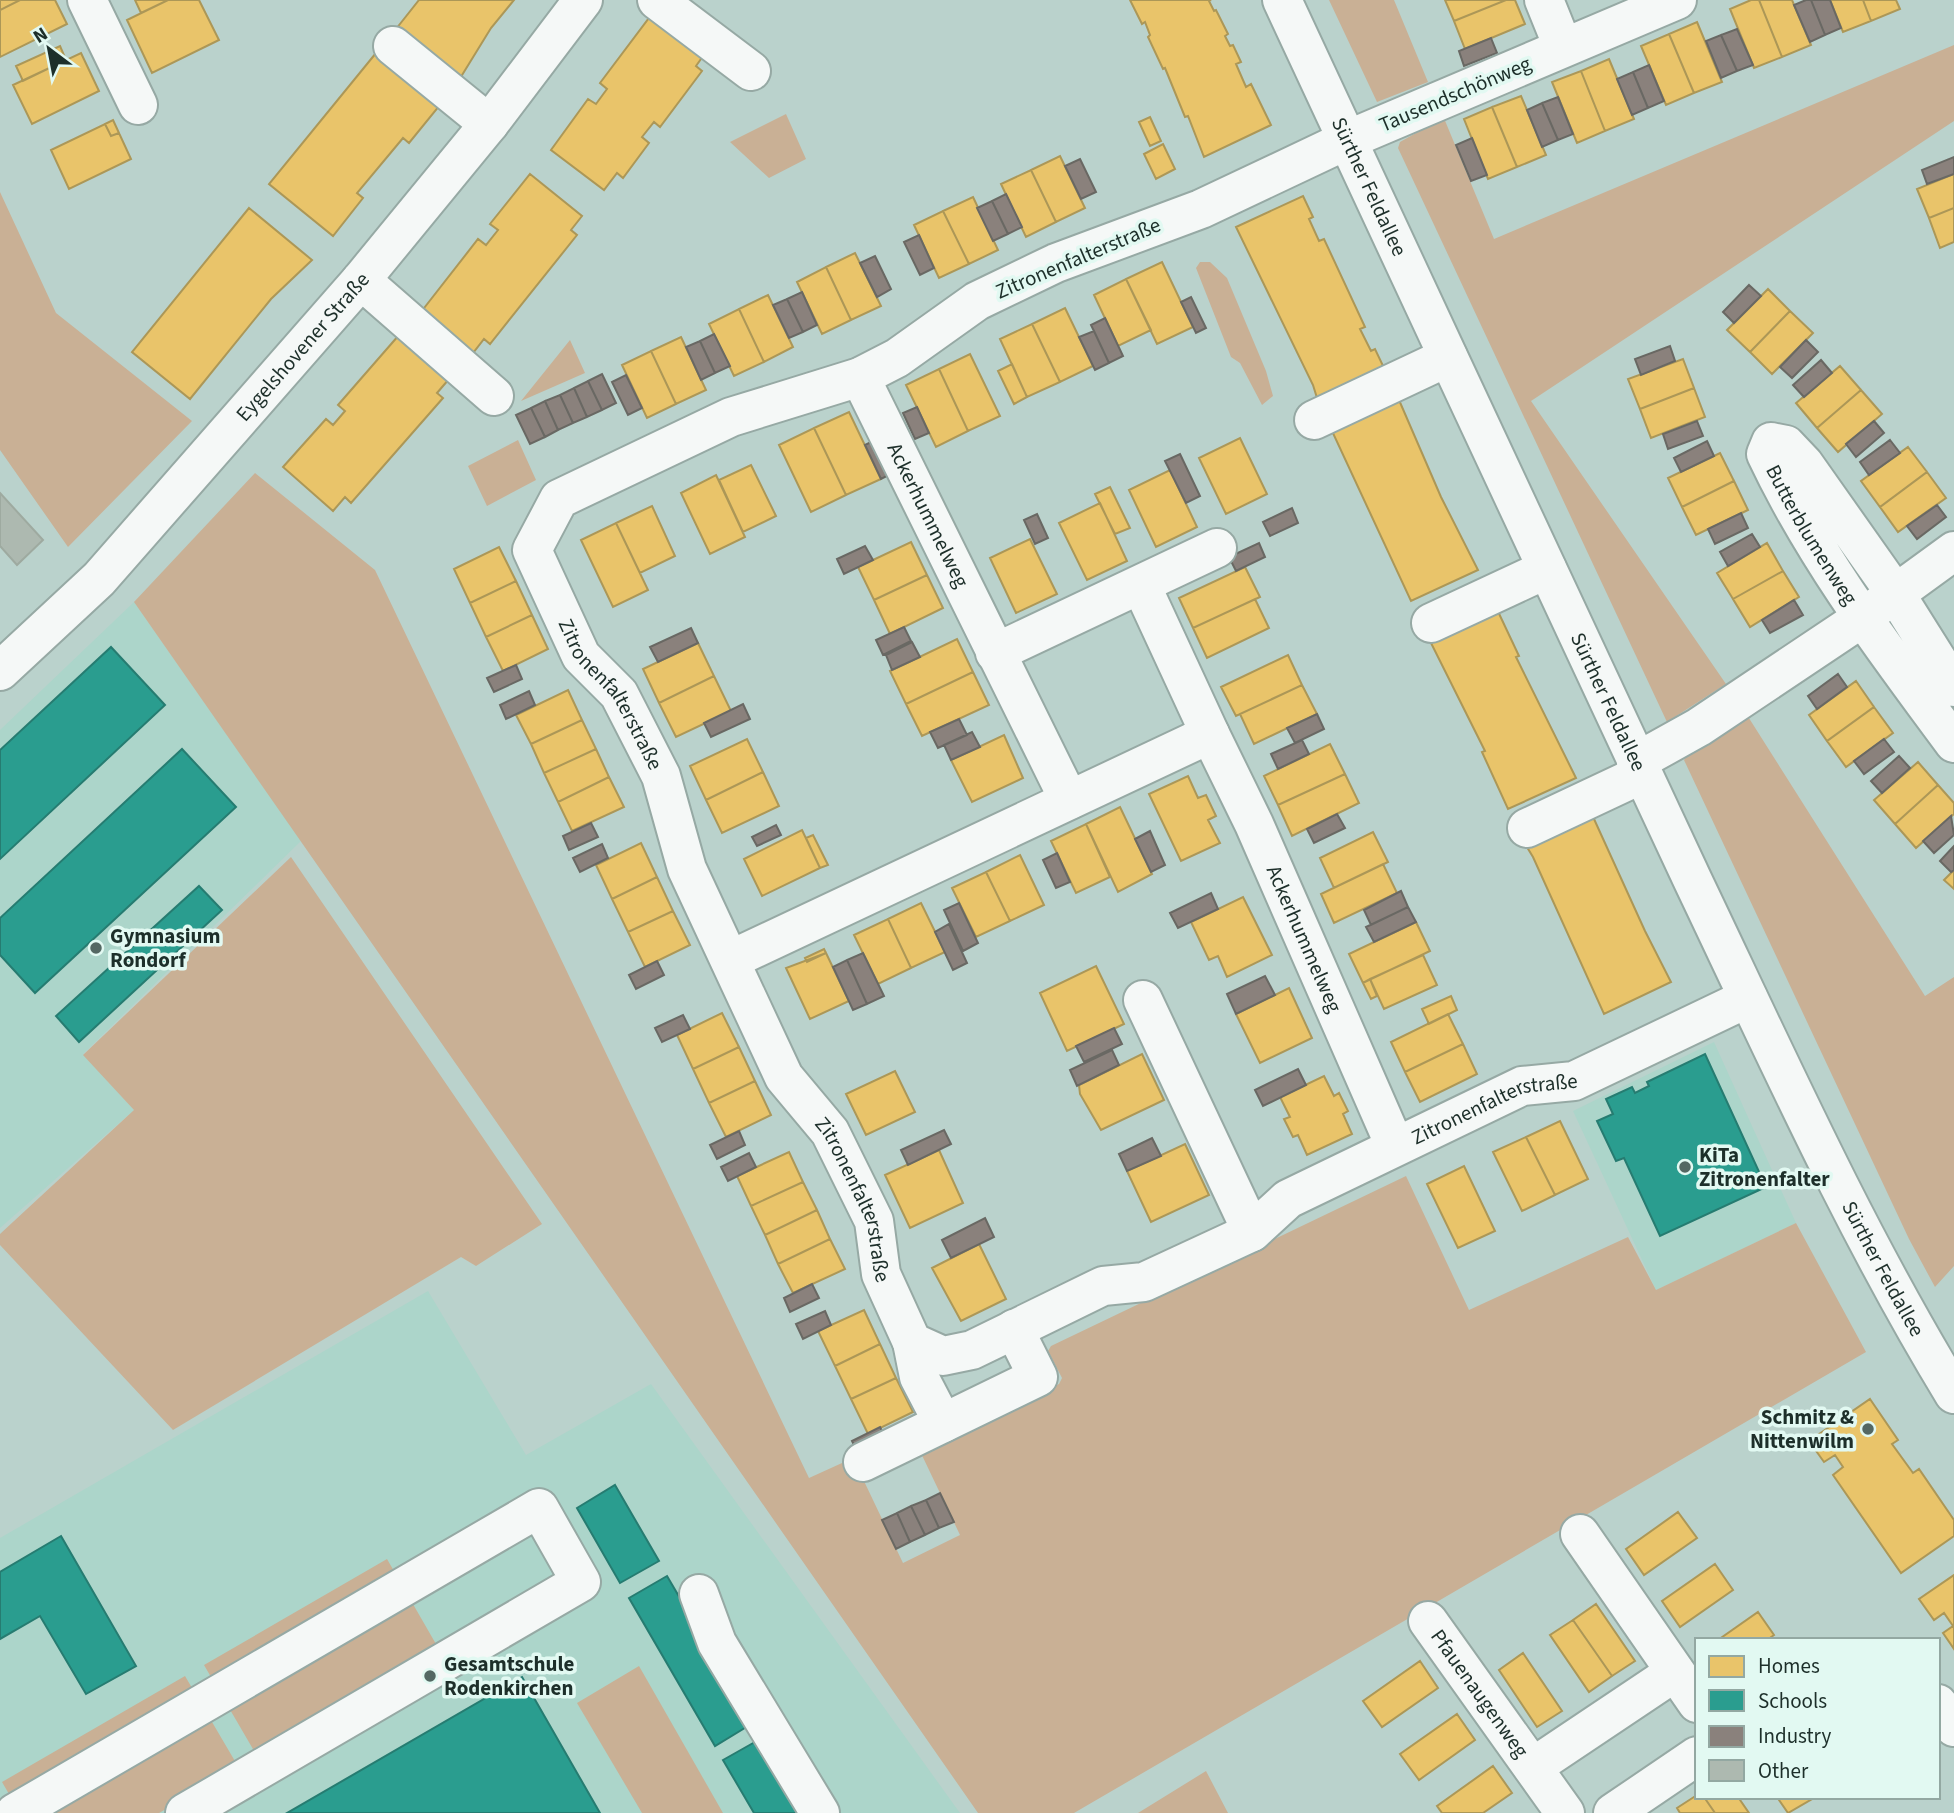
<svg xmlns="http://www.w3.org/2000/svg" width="1954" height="1813" viewBox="0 0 1954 1813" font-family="'Source Sans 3',sans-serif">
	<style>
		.built { fill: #acd5ca }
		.green { fill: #c9b095 }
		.homes { fill: #e9c46a; stroke: #ac9757; stroke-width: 2 }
		.schools { fill: #2a9d8f; stroke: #267c71; stroke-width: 2 }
		.industry { fill: #8a817c; stroke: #696863; stroke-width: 2 }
		.building { fill: #adb9b0; stroke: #9eaaa0; stroke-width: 2 }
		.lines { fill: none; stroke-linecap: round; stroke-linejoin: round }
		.minor-casing { stroke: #96a9a4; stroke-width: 42 }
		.minor { stroke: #f5f8f7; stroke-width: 38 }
		.poi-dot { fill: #546863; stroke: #e2f9f2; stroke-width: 2.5 }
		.labels { text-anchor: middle; stroke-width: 7; stroke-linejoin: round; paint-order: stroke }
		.street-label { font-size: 21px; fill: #1d2f2a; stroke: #e2f9f2 }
		.poi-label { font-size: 21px; font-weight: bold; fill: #1d2f2a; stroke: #e2f9f2; text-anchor: start }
	</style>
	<rect width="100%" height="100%" fill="#bad2cc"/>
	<!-- built -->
	<path class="built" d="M134 602 301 841 83 1054 134 1110 0 1228V730Z
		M1714 1042 1796 1223 1656 1290 1573 1111Z
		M428 1291 526 1455 651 1384 960 1813H0V1538Z"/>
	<!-- green -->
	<path class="green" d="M1329 0H1394L1428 82 1377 102Z
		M1954 45V121L1531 401 1726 684 1667 722 1398 148 1400 142 1425 128 1441 111 1494 239Z
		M786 114 806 159 769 178 730 142Z
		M0 192 56 313 192 421 68 547 0 450Z
		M1200 262H1210L1227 278 1266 371 1273 396 1262 405 1240 363 1231 357 1196 268Z
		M570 340 585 373 521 401Z
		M518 440 536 480 487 506 468 466Z
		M255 473 375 570 809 1478 853 1458 903 1563 960 1535 919 1449 1059 1384 1062 1378 1048 1351 1051 1346 1406 1176 1469 1310 1628 1237 1656 1290 1796 1223 1866 1352 1074 1813H978L134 602Z
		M1747 715 1925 996 1954 977V1266L1935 1287 1909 1239 1684 760 1689 753Z
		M291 857 542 1224 476 1266 461 1257 173 1430 0 1245V1234L134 1110 83 1055Z
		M387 1559 440 1651 257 1756 204 1665Z
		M639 1666 723 1813H642L577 1703Z
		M185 1676 239 1768 159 1813H20L2 1782Z
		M1206 1771 1228 1813H1138Z"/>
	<!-- homes -->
	<path class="homes" d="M0 0H20L0 10Z
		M20 0H55L67 24 0 57V10Z
		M135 0H168L141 13Z
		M168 0H199L219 40 152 73 127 20Z
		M419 0H514L491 28 459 80 396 29Z
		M1130 0H1211L1209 1 1214 11 1216 10 1228 34 1225 36 1230 46 1233 45 1241 62 1236 64 1246 87 1251 84 1271 125 1204 157 1188 116 1185 117 1165 68 1163 69 1148 37 1150 35 1145 22 1142 24Z
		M1445 0H1506L1454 21Z
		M1506 0H1515L1525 24 1465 49 1454 21Z
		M1751 0H1759L1782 57 1754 68 1730 9Z
		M1759 0H1792L1811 45 1782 57Z
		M1830 0H1863L1871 21 1843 32Z
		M1863 0H1896L1900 9 1871 21Z
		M655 10 708 49 696 66 702 71 660 127 654 122 642 137 649 143 623 178 617 173 604 190 551 150 588 99 596 104 607 89 600 83Z
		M1697 22 1722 82 1694 93 1669 34Z
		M1669 34 1694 93 1666 105 1641 46Z
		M60 46 66 60 23 81 16 66Z
		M81 53 99 91 32 124 13 85Z
		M376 53 440 105 409 143 403 138 357 193 363 198 333 236 269 184Z
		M1609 59 1634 119 1605 131 1581 71Z
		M1581 71 1605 131 1577 143 1552 82Z
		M1521 96 1546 155 1517 167 1492 107Z
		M1492 107 1517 167 1488 179 1464 119Z
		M1150 117 1161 141 1150 146 1139 122Z
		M113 120 119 133 111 136 105 124Z
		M105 124 111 136 119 133 131 159 69 189 51 150Z
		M1163 144 1175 169 1156 179 1144 154Z
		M1060 156 1085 208 1056 222 1031 170Z
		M1031 170 1056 222 1026 237 1001 184Z
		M530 174 582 216 571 230 577 235 490 344 484 339 473 353 421 312 478 239 486 245 498 230 490 224Z
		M1954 174V208L1929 218 1917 189Z
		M1303 196 1313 217 1309 219 1319 241 1324 239 1365 327 1360 329 1371 351 1375 349 1385 370 1318 401 1313 385 1236 227Z
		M973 197 998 250 969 264 943 211Z
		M249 208 312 260 271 299 190 399 132 352Z
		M1954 208V242L1940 248 1929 218Z
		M943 211 969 264 939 278 914 225Z
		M855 253 881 306 851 320 826 267Z
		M1162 262 1193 327 1157 344 1126 279Z
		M826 267 851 320 822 334 797 282Z
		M1126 279 1151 330 1118 346 1094 295Z
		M1768 289 1790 311 1750 352 1727 330Z
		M768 295 793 347 764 362 739 309Z
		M1065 308 1093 366 1060 382 1032 324Z
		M739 309 764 362 734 376 709 324Z
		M1790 311 1813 333 1772 374 1750 352Z
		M1032 324 1060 382 1027 397 1000 339Z
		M399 335 449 379 437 393 443 398 351 503 345 497 333 511 283 467 326 419 333 425 345 411 338 405Z
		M681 337 706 390 676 404 651 351Z
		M651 351 676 404 647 418 622 365Z
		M970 354 1000 416 968 431 939 369Z
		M1683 359 1694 388 1640 409 1628 379Z
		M1012 364 1027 397 1014 404 998 371Z
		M1840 366 1861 390 1817 428 1796 403Z
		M939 369 968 431 936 447 906 385Z
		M1694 388 1705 417 1651 438 1640 409Z
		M1861 390 1882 414 1838 452 1817 428Z
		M1399 400 1441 497 1478 570 1411 601 1332 431Z
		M849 412 881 479 846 495 814 428Z
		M814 428 846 495 811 512 779 445Z
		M1240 438 1267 494 1226 514 1199 458Z
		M1908 447 1927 472 1880 507 1861 481Z
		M1720 453 1734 481 1682 507 1668 478Z
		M751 465 776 516 743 532 719 480Z
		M1170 470 1197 527 1156 547 1129 490Z
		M1927 472 1946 498 1898 532 1880 507Z
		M716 475 745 537 710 554 681 493Z
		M1734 481 1748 510 1696 535 1682 507Z
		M1110 487 1130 528 1115 534 1095 494Z
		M1100 503 1127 561 1087 580 1059 523Z
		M652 506 675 556 640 573 616 523Z
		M616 523 648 590 613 607 581 540Z
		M1030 539 1057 594 1016 613 990 558Z
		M911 542 927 575 874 600 858 567Z
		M1767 543 1783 571 1733 599 1717 573Z
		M499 547 516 581 470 603 454 569Z
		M1245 567 1260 597 1193 628 1179 598Z
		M1783 571 1799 597 1750 627 1733 599Z
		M927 575 943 608 890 634 874 600Z
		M516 581 532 615 486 637 470 603Z
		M1255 599 1269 628 1207 658 1193 628Z
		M1494 603 1519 656 1516 657 1576 778 1508 809 1482 752 1485 751 1427 635Z
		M532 615 548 649 503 671 486 637Z
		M957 639 973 672 906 704 890 671Z
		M698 643 714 676 659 703 643 669Z
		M1288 655 1302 685 1236 716 1221 687Z
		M973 672 989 705 922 736 906 704Z
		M714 676 731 711 676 737 659 703Z
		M1856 681 1874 707 1827 741 1809 715Z
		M1302 685 1317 714 1254 744 1240 714Z
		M568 690 582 720 531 744 516 715Z
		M1874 707 1893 733 1846 767 1827 741Z
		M582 720 596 749 544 773 531 744Z
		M1004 735 1023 778 972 802 951 760Z
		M747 739 763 772 706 800 690 766Z
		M1330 744 1345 774 1278 805 1264 776Z
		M596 749 609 777 558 802 544 773Z
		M1918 762 1938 785 1895 824 1874 800Z
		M763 772 779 806 722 833 706 800Z
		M1345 774 1359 803 1292 836 1278 805Z
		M1188 776 1198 798 1206 795 1216 816 1208 820 1220 843 1181 861 1149 794Z
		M609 777 624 807 572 831 558 802Z
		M1938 785 1954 803V814L1916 848 1895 824Z
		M1120 807 1152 874 1118 892 1086 824Z
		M1589 808 1645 931 1671 982 1604 1014 1533 857 1522 839Z
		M1086 824 1110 877 1076 893 1051 841Z
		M802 830 820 868 762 896 744 859Z
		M1373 832 1388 862 1334 888 1320 858Z
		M813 835 828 865 820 868 806 838Z
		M641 843 657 877 612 899 596 865Z
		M1020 855 1044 905 1010 921 986 872Z
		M1383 864 1397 893 1334 923 1321 894Z
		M1954 870V889L1944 880Z
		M986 872 1010 921 976 937 952 888Z
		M657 877 673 911 628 932 612 899Z
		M1243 897 1272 955 1227 977 1218 956 1209 960 1191 922Z
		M921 903 945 952 911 968 888 919Z
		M673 911 690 945 645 967 628 932Z
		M888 919 911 968 878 984 854 935Z
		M1416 922 1430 951 1363 983 1349 954Z
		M824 949 826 953 807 962 805 958Z
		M826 953 849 1001 810 1019 786 968Z
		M1423 955 1437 985 1384 1009 1370 979Z
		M1096 966 1124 1024 1067 1051 1040 993Z
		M1370 979 1377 996 1371 999 1363 983Z
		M1289 988 1312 1038 1260 1063 1236 1014Z
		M1451 996 1457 1010 1429 1024 1422 1009Z
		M722 1013 739 1047 693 1069 677 1035Z
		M1448 1014 1463 1044 1405 1072 1391 1042Z
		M1463 1044 1477 1074 1420 1102 1405 1072Z
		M739 1047 755 1081 709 1103 693 1069Z
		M1142 1054 1164 1100 1101 1130 1080 1094 1079 1085Z
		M895 1071 915 1112 866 1135 846 1094Z
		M1324 1076 1334 1096 1339 1093 1348 1111 1343 1114 1352 1134 1307 1155 1298 1135 1293 1137 1284 1119 1290 1117 1280 1097Z
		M755 1081 771 1115 726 1137 709 1103Z
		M1560 1121 1588 1179 1555 1195 1526 1137Z
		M1526 1137 1555 1195 1522 1211 1493 1152Z
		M1185 1144 1209 1195 1151 1222 1127 1171Z
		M939 1150 963 1203 910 1228 885 1175Z
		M789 1152 803 1182 751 1206 737 1176Z
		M1464 1166 1495 1231 1458 1248 1427 1184Z
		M803 1182 817 1210 765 1235 751 1206Z
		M817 1210 830 1239 778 1264 765 1235Z
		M830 1239 845 1269 793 1293 778 1264Z
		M979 1244 1006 1299 961 1321 932 1268Z
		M864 1310 880 1344 835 1366 818 1331Z
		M880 1344 896 1378 851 1399 835 1366Z
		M896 1378 913 1412 868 1434 851 1399Z
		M1870 1399 1898 1440 1892 1444 1913 1473 1919 1469 1954 1520V1536L1901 1573 1833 1475 1843 1467 1835 1455 1824 1462 1809 1441Z
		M1678 1512 1697 1538 1644 1575 1626 1549Z
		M1715 1564 1733 1590 1680 1627 1662 1601Z
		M1954 1575V1649L1943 1633 1953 1626 1944 1613 1934 1620 1919 1599Z
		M1596 1604 1635 1661 1612 1676 1573 1620Z
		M1758 1612 1774 1635 1767 1640H1718Z
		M1573 1620 1612 1676 1589 1692 1550 1635Z
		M1523 1653 1562 1711 1537 1727 1499 1670Z
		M1420 1661 1438 1688 1382 1727 1363 1701Z
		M1457 1714 1475 1740 1419 1780 1400 1754Z
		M1493 1766 1512 1793 1483 1813H1442L1437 1806Z
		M1697 1795 1704 1797 1715 1813H1680L1677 1808Z
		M1704 1797H1738L1749 1813H1715Z
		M1777 1797H1811L1812 1799 1788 1813Z"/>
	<!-- schools -->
	<path class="schools" d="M111 647 165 705 0 859V750Z
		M182 749 236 807 35 993 0 955V918Z
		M199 886 222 910 79 1042 56 1016Z
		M1705 1054 1766 1187 1660 1236 1624 1158 1616 1161 1597 1121 1613 1114 1606 1099 1632 1087 1635 1093 1649 1086 1647 1082Z
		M615 1485 659 1561 620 1583 577 1508Z
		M61 1536 136 1666 86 1694 40 1616 0 1639V1572Z
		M667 1576 753 1723 715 1746 629 1598Z
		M522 1677 600 1813H287Z
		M762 1738 805 1813H754L723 1760Z"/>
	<!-- industry -->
	<path class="industry" d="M1806 0H1811L1825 35 1810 42 1794 5Z
		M1811 0H1830L1841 28 1825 35Z
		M1737 29 1753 65 1737 71 1721 35Z
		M1721 35 1737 71 1721 78 1706 41Z
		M1491 38 1497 53 1464 66 1459 51Z
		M1649 65 1664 101 1648 108 1633 72Z
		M1633 72 1648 108 1632 115 1617 79Z
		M1558 97 1573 134 1558 140 1542 103Z
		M1542 103 1558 140 1542 147 1527 110Z
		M1472 138 1487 175 1471 181 1456 145Z
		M1954 157V174L1927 184 1922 170Z
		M1080 159 1096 192 1081 199 1065 166Z
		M1006 194 1022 227 1008 234 992 201Z
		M992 201 1008 234 993 241 977 208Z
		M919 235 934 268 920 275 904 242Z
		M875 256 891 289 877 297 860 263Z
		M1749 285 1761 296 1734 323 1723 312Z
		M802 292 817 325 803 332 787 299Z
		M1191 297 1206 328 1196 333 1181 302Z
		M787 299 803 332 789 338 773 305Z
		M1105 318 1123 356 1109 363 1091 325Z
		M1094 331 1109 363 1095 370 1079 337Z
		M714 334 730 366 715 373 700 341Z
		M1806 340 1818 352 1792 378 1780 367Z
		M700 341 715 373 701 380 686 347Z
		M1670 346 1675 361 1641 375 1635 359Z
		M1821 360 1832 373 1804 397 1793 385Z
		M602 374 616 403 602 410 588 381Z
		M626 375 642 408 628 415 612 382Z
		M588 381 602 410 587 417 574 388Z
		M574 388 587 417 573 423 560 395Z
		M560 395 573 423 558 430 545 401Z
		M545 401 558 430 545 437 531 408Z
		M917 407 929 433 915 439 903 413Z
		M531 408 545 437 530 444 516 415Z
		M1697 421 1703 436 1668 449 1663 434Z
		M1874 421 1884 433 1856 457 1846 444Z
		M879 438 895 472 881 479 865 445Z
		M1890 440 1900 453 1869 475 1860 462Z
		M1707 441 1714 456 1681 472 1674 458Z
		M1180 454 1200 496 1186 503 1165 461Z
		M1937 505 1946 517 1917 539 1907 526Z
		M1292 508 1298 523 1270 536 1263 522Z
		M1741 513 1748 528 1715 544 1708 529Z
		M1037 514 1048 538 1035 544 1024 520Z
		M1752 534 1760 547 1728 566 1720 552Z
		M1259 543 1265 557 1236 571 1229 557Z
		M865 546 873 560 844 574 837 559Z
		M1794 600 1803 615 1770 633 1762 620Z
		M904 627 911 641 883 655 876 640Z
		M691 628 698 643 658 662 650 647Z
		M912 642 920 657 892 670 886 655Z
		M516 665 522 679 494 692 487 678Z
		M1838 674 1847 687 1817 709 1808 696Z
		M529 691 535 705 506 719 500 705Z
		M743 704 750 719 711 737 704 723Z
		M1317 714 1324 729 1295 743 1287 728Z
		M959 719 967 735 938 748 930 732Z
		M972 732 980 747 951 760 944 745Z
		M1884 739 1894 752 1864 774 1854 761Z
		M1302 740 1309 754 1278 769 1271 754Z
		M1899 756 1910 768 1882 793 1871 781Z
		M1337 814 1345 828 1314 843 1307 829Z
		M1951 816 1954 835 1934 853 1923 841Z
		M591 823 598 837 569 850 563 836Z
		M776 825 781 835 757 846 752 837Z
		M1150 831 1165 865 1151 872 1135 839Z
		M602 844 608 858 580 872 573 858Z
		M1954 846V870L1951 872 1940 861Z
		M1057 853 1070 882 1056 888 1043 860Z
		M1401 891 1408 907 1371 925 1364 910Z
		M1211 893 1218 909 1178 928 1170 913Z
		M959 903 978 943 963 951 944 910Z
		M1408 907 1416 922 1374 942 1366 927Z
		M949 924 967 963 953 970 935 932Z
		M863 953 884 996 867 1004 847 960Z
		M847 960 867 1004 853 1010 833 967Z
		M657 961 664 975 636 989 629 975Z
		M1265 976 1275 995 1236 1014 1227 994Z
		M683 1015 690 1029 662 1042 655 1028Z
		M1114 1028 1122 1044 1084 1062 1076 1046Z
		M1112 1050 1119 1065 1077 1086 1070 1070Z
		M1298 1069 1306 1085 1263 1106 1255 1090Z
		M944 1130 951 1144 908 1165 901 1150Z
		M739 1131 745 1145 717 1159 710 1145Z
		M1152 1138 1161 1156 1127 1171 1119 1154Z
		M749 1153 756 1167 728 1181 721 1167Z
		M985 1218 994 1237 951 1258 942 1240Z
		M812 1284 819 1298 790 1312 784 1298Z
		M825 1311 831 1325 803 1339 796 1324Z
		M880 1427 887 1442 859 1455 852 1441Z
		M940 1493 954 1522 939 1528 926 1500Z
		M926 1500 939 1528 925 1535 911 1506Z
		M911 1506 925 1535 910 1542 897 1513Z
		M897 1513 910 1542 896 1549 882 1520Z"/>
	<!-- building -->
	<path class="building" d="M0 493 43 540 17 565 0 546Z"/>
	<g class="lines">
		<defs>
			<g id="minor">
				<path d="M87 0 138 105"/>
				<path d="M657 0 751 71"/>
				<path id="s1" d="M1282 0C1420 293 1554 589 1693 881 1776 1055 1854 1230 1954 1394"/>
				<path d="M1544 0 1563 47"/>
				<path id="s2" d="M1677 0 1347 140 1201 209 1056 263 977 301 897 358 860 377 731 417 559 499 532 550 581 656 619 694 661 776 687 869 784 1077 830 1132 874 1221 881 1274 912 1342 943 1356 972 1350 1103 1286 1144 1282 1252 1232 1288 1199 1522 1086 1574 1081 1748 998"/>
				<path d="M393 46 489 124"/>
				<path d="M361 280 494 396"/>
				<path id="s3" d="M860 377 1069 800"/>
				<path d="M1314 420 1448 357"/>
				<path d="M1141 585 1210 734"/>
				<path d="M1431 623 1547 569"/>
				<path d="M995 653 1217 548"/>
				<path id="s4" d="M0 671 99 579 361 280 489 124 583 0"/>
				<path id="s5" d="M1954 687 1895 593 1804 464 1786 445 1771 442 1766 454C1815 558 1886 651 1954 743"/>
				<path d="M1636 762 1699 727 1862 618 1954 551"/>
				<path d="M1527 828 1642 774"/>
				<path id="s6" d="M730 960 1210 734 1254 824 1395 1146"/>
				<path d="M1143 1000 1252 1232"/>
				<path d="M912 1342 919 1377 943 1423"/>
				<path d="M863 1462 1038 1377 1014 1329"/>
				<path d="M1580 1534 1697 1703"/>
				<path d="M699 1594 717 1643 820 1813"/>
				<path id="s7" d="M1428 1621 1565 1813"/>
				<path d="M1938 1704 1954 1727"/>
				<path d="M1533 1767 1675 1672"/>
				<path d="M15 1813 539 1508 581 1582 185 1813"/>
				<path d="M1613 1813 1697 1756"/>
			</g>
		</defs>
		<!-- minor casing -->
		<use href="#minor" class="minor-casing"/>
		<!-- minor -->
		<use href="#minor" class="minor"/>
	</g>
	<!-- markers -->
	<g class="poi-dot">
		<circle cx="96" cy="948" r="7"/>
		<circle cx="1685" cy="1167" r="7"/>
		<circle cx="1868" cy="1429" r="7"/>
		<circle cx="430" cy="1676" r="7"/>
	</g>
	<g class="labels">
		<!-- street labels -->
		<g class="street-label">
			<text transform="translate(1455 94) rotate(-23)" y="7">Tausendschönweg</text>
			<text dy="7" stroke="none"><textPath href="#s1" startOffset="206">Sürther Feldallee</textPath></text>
			<text transform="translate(1078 258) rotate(-23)" y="7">Zitronenfalterstraße</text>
			<text dy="7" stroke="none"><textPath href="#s4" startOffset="444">Eygelshovener Straße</textPath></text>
			<text dy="7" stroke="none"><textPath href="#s3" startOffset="154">Ackerhummelweg</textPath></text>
			<text dy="7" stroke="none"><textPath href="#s5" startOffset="416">Butterblumenweg</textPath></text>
			<text dy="7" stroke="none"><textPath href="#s2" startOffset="1451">Zitronenfalterstraße</textPath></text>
			<text dy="7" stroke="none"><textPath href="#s1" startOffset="774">Sürther Feldallee</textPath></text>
			<text dy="7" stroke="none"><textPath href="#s6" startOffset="756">Ackerhummelweg</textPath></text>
			<text dy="7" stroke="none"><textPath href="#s2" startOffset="2819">Zitronenfalterstraße</textPath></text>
			<text dy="7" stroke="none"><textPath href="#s2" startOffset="2018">Zitronenfalterstraße</textPath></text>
			<text dy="7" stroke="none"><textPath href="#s1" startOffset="1404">Sürther Feldallee</textPath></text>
			<text dy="7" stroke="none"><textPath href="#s7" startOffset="89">Pfauenaugenweg</textPath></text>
		</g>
		<!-- poi labels -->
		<g class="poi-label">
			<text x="110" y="943">Gymnasium<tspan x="110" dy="24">Rondorf</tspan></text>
			<text x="1699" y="1162">KiTa<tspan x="1699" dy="24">Zitronenfalter</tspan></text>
			<text x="1854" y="1424" text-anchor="end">Schmitz &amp;<tspan x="1854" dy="24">Nittenwilm</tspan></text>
			<text x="444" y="1671">Gesamtschule<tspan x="444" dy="24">Rodenkirchen</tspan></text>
		</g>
	</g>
	<!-- legend -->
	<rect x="1695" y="1638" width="245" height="161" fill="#e2f9f2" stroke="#93a8a2" stroke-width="2"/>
	<rect x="1709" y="1656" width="35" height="21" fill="#e9c46a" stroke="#93a8a2" stroke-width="2"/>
	<text x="1758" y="1673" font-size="21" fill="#1d2f2a">Homes</text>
	<rect x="1709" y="1690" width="35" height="21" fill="#2a9d8f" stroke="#93a8a2" stroke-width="2"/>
	<text x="1758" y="1708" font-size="21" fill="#1d2f2a">Schools</text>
	<rect x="1709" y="1726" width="35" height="21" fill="#8a817c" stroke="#93a8a2" stroke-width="2"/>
	<text x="1758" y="1743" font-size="21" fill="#1d2f2a">Industry</text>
	<rect x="1709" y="1760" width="35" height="21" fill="#adb9b0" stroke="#93a8a2" stroke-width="2"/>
	<text x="1758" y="1778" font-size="21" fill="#1d2f2a">Other</text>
	<!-- north arrow -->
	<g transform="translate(49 49) rotate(328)" stroke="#e2f9f2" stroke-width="5" paint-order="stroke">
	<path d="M0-5L12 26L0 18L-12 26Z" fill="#1d2f2a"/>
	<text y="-10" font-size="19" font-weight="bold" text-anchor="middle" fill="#1d2f2a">N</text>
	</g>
</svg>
